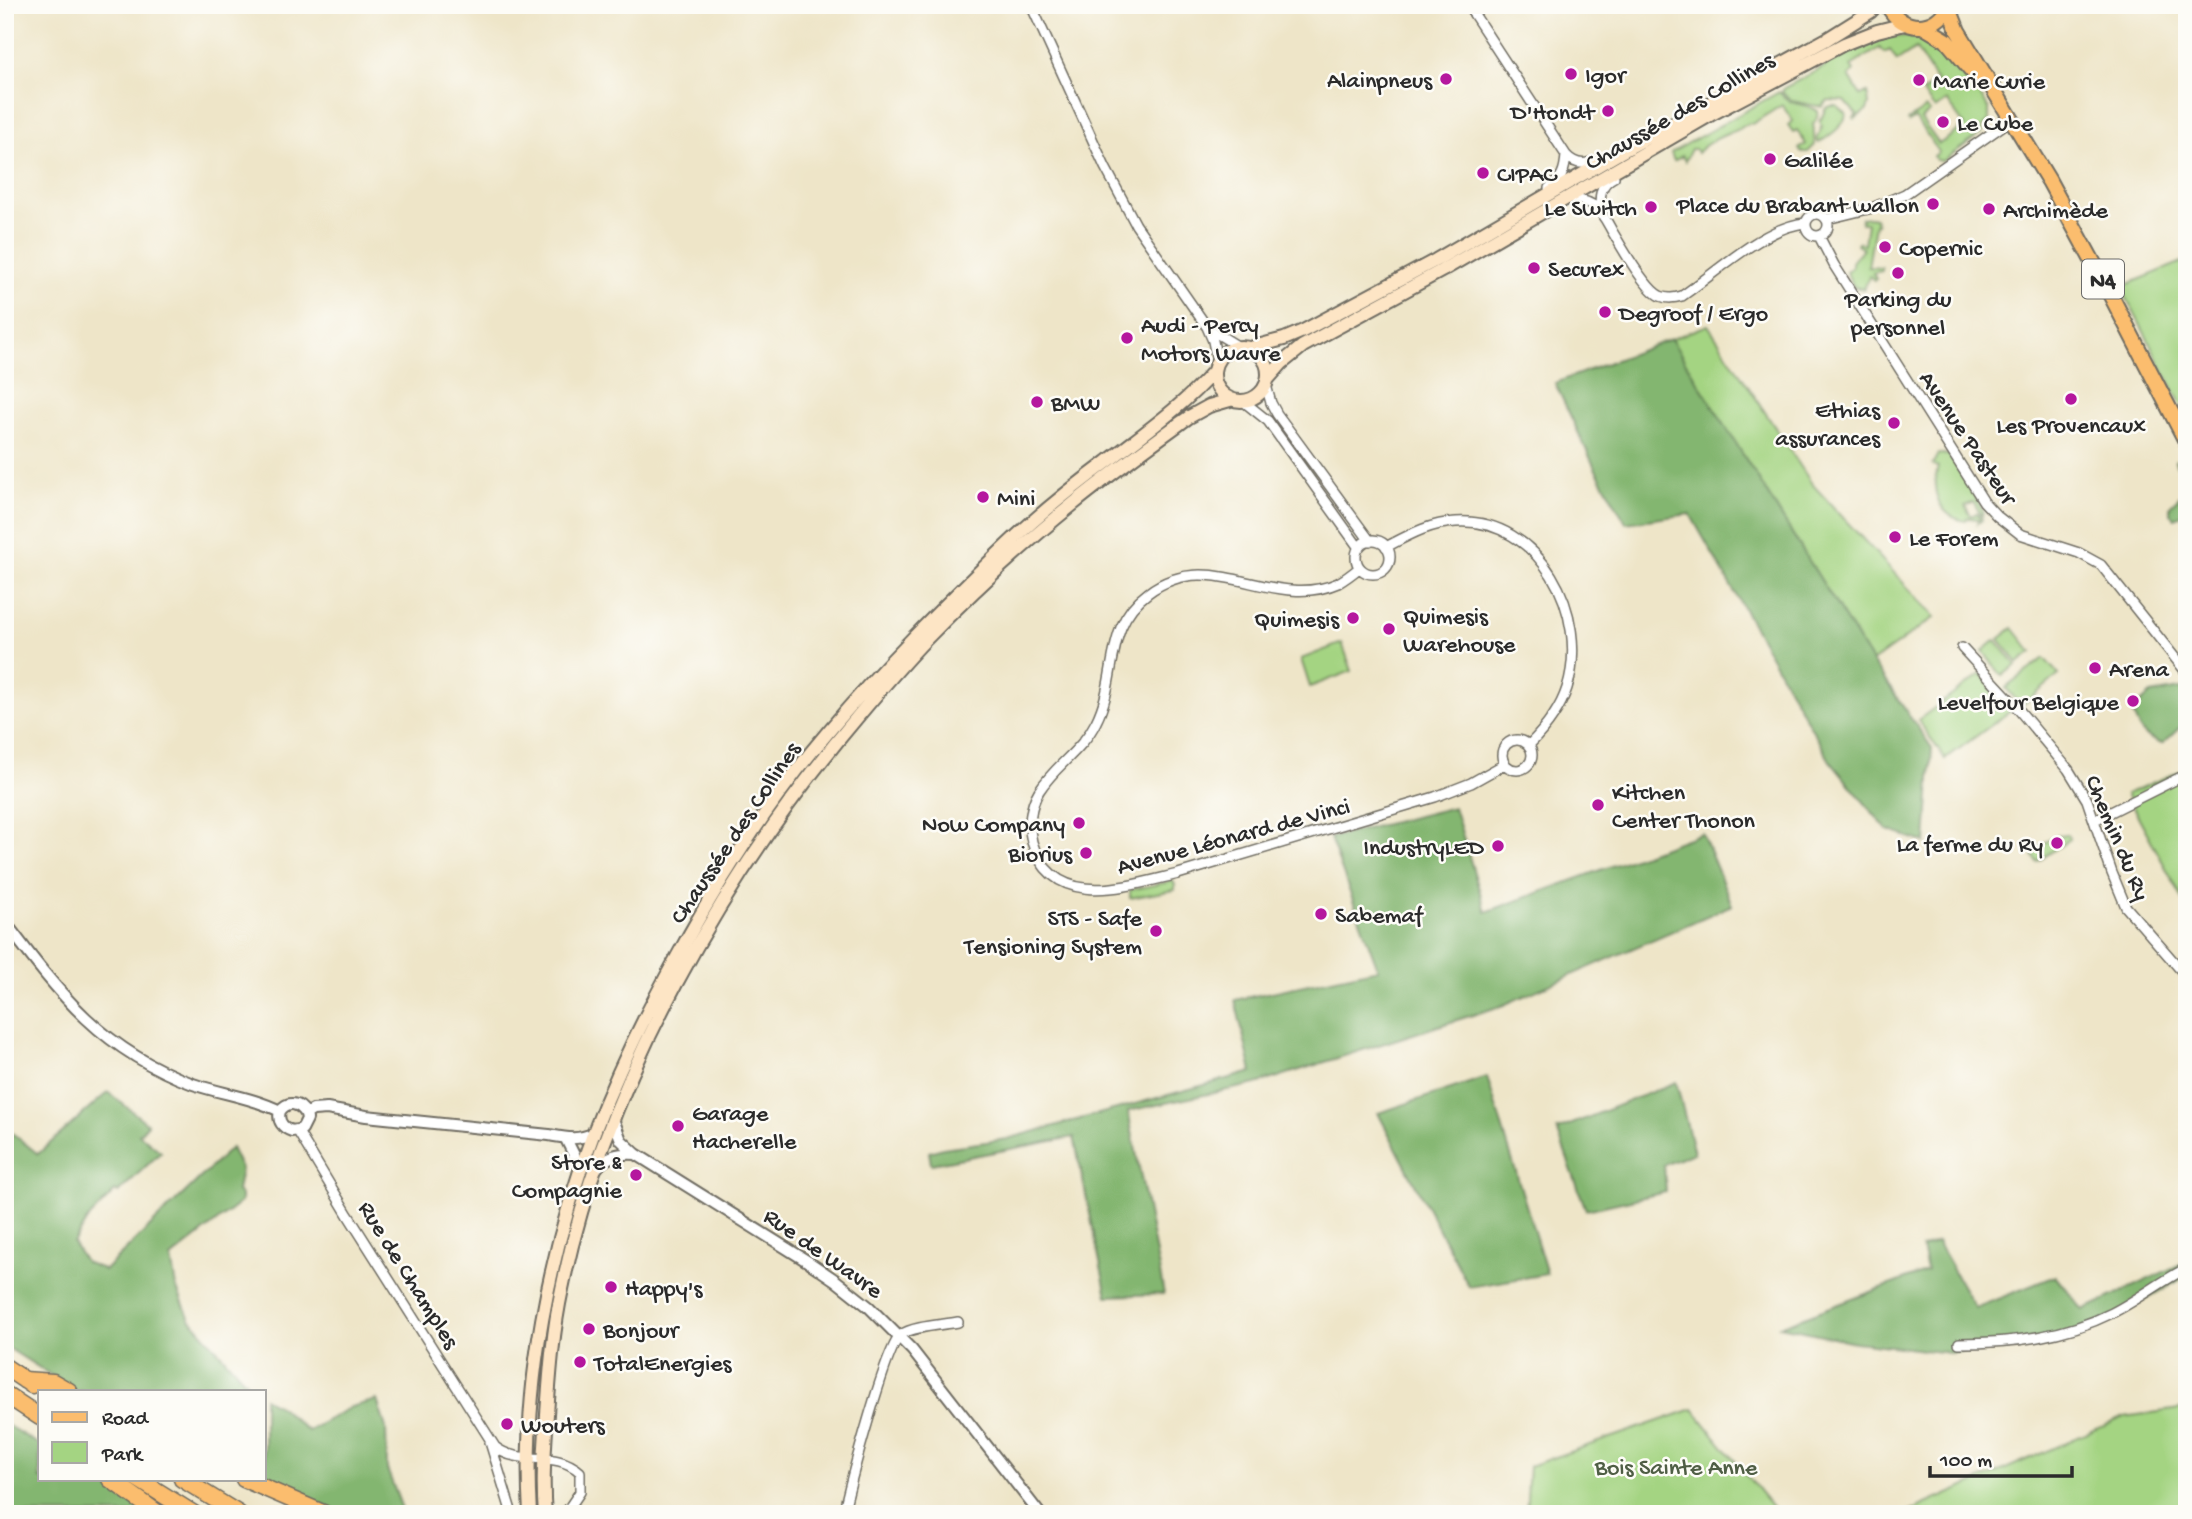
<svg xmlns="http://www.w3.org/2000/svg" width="2192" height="1519" viewBox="0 0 2192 1519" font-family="'Gochi Hand',sans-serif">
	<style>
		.green { fill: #a4d482; stroke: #688056; stroke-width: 2 }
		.forest { fill: #83b670; stroke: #57704e; stroke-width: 2 }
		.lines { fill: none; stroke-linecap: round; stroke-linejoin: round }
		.minor-casing { stroke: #6f6c62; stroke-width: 12 }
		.tertiary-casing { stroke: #6f6c62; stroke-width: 14 }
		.secondary-casing { stroke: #6f6c62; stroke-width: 16 }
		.primary-casing { stroke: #6f6c62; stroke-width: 18 }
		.motorway-casing { stroke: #6f6c62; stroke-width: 19 }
		.minor { stroke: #fff; stroke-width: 9 }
		.tertiary { stroke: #fff; stroke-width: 10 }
		.secondary { stroke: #fde5c5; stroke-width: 12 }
		.primary { stroke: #fbbd6e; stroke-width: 14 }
		.motorway { stroke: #fbbd6e; stroke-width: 16 }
		.poi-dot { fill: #b5179e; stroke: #fdfcf7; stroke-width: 2.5 }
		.labels { text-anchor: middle; stroke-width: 5; stroke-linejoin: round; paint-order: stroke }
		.shield { fill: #fdfcf7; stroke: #6a6a68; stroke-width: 2 }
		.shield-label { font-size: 23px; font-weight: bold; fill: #2b2b2b }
		.poi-label { font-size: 24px; fill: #2b2b2b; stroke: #fdfcf7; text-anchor: start }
		.street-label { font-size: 24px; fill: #2b2b2b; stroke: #fdfcf7 }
		.park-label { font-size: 24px; fill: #4f5e45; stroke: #fdfcf7 }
	</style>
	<rect width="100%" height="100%" fill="#fdfcf7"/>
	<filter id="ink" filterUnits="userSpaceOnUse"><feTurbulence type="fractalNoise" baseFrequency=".0143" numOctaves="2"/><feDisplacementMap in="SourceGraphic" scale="14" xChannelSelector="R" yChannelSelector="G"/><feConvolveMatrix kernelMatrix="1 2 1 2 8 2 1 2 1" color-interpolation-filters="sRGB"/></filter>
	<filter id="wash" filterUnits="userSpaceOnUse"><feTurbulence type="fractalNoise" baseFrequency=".00686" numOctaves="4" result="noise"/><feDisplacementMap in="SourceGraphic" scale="28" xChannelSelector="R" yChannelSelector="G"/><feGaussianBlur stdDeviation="1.57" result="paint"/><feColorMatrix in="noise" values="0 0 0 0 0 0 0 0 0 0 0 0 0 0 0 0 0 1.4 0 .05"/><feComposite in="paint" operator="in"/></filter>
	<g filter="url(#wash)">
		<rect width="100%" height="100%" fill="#eee5c8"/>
		<!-- green -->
		<path class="green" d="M1901 36 1927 40 1950 55 1989 108V121L1981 129 1983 132 1943 161 1936 160 1934 156 1939 152 1915 118 1909 122 1908 120 1926 108 1930 112 1921 119 1939 144 1965 126 1947 101 1935 109 1922 92 1937 82 1916 49 1897 61 1890 50 1884 53 1880 48 1851 66 1854 72 1849 76 1861 96 1867 93 1869 104 1867 110 1855 119 1854 118 1857 115 1845 101 1828 100 1822 107 1792 101 1782 92 1784 88 1824 67 1834 58 1847 52 1889 37Z
			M1779 92C1792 107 1803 102 1818 111L1817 119 1813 124C1815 131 1813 137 1815 145L1808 152H1801L1799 149 1806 144 1797 130 1793 132 1788 125 1793 121 1782 105 1752 124 1749 123C1733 134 1711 137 1697 153L1695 149H1691L1685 161 1682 156 1674 161 1671 153Z
			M1831 106H1837L1846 114C1845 126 1829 136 1819 143L1817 141 1822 126 1820 121 1826 108Z
			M1871 217 1875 218 1877 224H1875L1868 267 1882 268V271L1873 273 1876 279 1874 280 1869 276 1864 289 1854 287 1846 272 1852 267V262L1863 248 1857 244 1858 242 1864 244 1867 223H1861L1862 218Z
			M2187 260V416L2121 287Z
			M1708 325 1812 484 1935 617 1872 662 1671 339Z
			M1938 454 1949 455 1983 510 1982 516 1973 502 1965 506 1971 516 1977 513 1982 520 1978 523 1979 519 1968 518 1966 521C1939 517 1930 491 1938 467L1932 465Z
			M2013 628 2032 652 2018 663 1999 639Z
			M1996 640 2016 665 2002 676 1983 651Z
			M1342 643 1352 671 1310 687 1301 659Z
			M2044 658 2059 675 2021 706 2006 688Z
			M1981 674 2012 710 1945 759 1918 720Z
			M2187 768V907L2126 794Z
			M2066 834 2070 839 2037 862 2033 855C2037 845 2055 835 2066 834Z
			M1173 881 1175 885V890L1130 898V890Z
			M2187 1408V1514H1903L2124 1417Z
			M1693 1409 1778 1514H1526L1529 1466Z"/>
		<!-- forest -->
		<path class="forest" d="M1671 339 1872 662 1932 748 1926 843 1887 830 1830 761 1690 514 1626 523 1595 468 1555 383Z
			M2180 458 2187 463V512L2175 518 2170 514V506L2186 490 2175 461Z
			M2187 688V721L2162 744C2143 737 2137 729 2132 710L2151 694Z
			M1454 807 1486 912 1702 833 1732 905 1501 1006 1256 1084 1128 1111 1164 1294 1107 1296 1074 1137 931 1164 929 1152 943 1148 1007 1139 1252 1072 1235 1000 1378 969 1330 838Z
			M1487 1077 1547 1274 1469 1287 1378 1113Z
			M1676 1082 1694 1153 1664 1165 1666 1192 1586 1210 1557 1130Z
			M108 1092 148 1124 139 1134 161 1152 118 1193 115 1191 87 1220 73 1243 85 1262 105 1270 231 1148 241 1169 237 1191 241 1195V1202L171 1258 176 1287 190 1319 254 1391H76L5 1346V1130L7 1129 38 1154Z
			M1937 1242 1975 1308 2055 1276 2083 1310 2187 1261V1276L2118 1314 2050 1341 1950 1353 1855 1342 1780 1326 1927 1271 1922 1248Z
			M264 1398 280 1407 308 1431 351 1407 377 1400 386 1428 387 1469 404 1514H343L259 1479H264Z
			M5 1424 40 1445V1479H96L154 1514H5Z"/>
	</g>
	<g filter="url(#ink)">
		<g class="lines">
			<defs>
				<path id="minor" d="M1031 5 1105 167 1136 225 1207 327 1213 341 1217 361
					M1468 5 1566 155C1577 167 1588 164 1602 159
					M1549 188C1562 179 1565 171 1566 155
					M1567 199C1576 199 1585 200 1593 205 1602 211 1607 222 1612 231 1621 246 1645 289 1660 296 1668 299 1674 298 1682 296 1716 273 1765 226 1806 223
					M1601 211C1599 196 1600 184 1614 177
					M1806 225a11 11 0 1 1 22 0a11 11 0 1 1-22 0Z
					M1827 219 1872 208 1905 194 2012 119
					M1819 236 1834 265 1984 502 1997 516 2020 534 2079 553 2101 565 2187 673
					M1208 328 1239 347
					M1266 385 1271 403 1277 414 1370 541
					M1243 401 1268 421 1359 548
					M1356 557a17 17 0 1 1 34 0a17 17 0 1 1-34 0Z
					M1386 547C1409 535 1430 523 1456 522 1540 517 1590 615 1567 688 1560 710 1545 729 1529 745
					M1359 568C1353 573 1345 579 1338 583 1272 612 1212 545 1148 593 1103 626 1119 677 1096 722 1082 751 1055 765 1039 791 1030 806 1028 826 1032 842 1053 912 1127 886 1178 874L1435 797 1471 783 1505 764
					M1962 648 2014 704 2068 769 2087 800 2112 873 2126 907 2187 977
					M1502 755a15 15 0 1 1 30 0a15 15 0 1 1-30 0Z
					M2095 820 2187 774
					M297 1130 348 1215 495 1447C520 1467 555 1449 580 1472V1492L565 1514
					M1959 1343C2012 1343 2064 1337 2112 1313 2138 1300 2161 1281 2187 1268
					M490 1442 512 1514
					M843 1514C849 1488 886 1345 901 1335 913 1326 943 1325 958 1322"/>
				<path id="tertiary" d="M5 922C60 995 103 1051 193 1084 222 1094 252 1097 280 1111
					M280 1111C277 1121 283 1128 292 1131L302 1129 307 1119 306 1114
					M280 1111C288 1100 300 1103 306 1114
					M306 1114 313 1110 327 1109 366 1116 549 1135C566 1138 577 1141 594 1133
					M613 1119 621 1140 636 1154 807 1261 835 1280 869 1307 912 1350 1040 1514
					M566 1139 581 1169
					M596 1169C607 1155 619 1153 636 1154"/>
				<path id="secondary" d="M1214 374a27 27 0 1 1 54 0a27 27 0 1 1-54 0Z
					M1250 348 1284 339 1303 331 1436 260 1619 153 1827 39 1870 12 1877 5
					M1267 380 1282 363 1303 346 1443 270 1710 115 1844 44 1877 31 1905 24
					M530 1514C522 1387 549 1250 594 1132 617 1072 646 1013 677 957 720 878 770 800 828 732 883 666 944 606 1006 546 1037 516 1072 488 1107 462 1144 433 1182 407 1213 372
					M545 1514C542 1481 545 1447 547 1414 550 1372 553 1330 562 1289 604 1083 724 874 859 715 880 690 902 664 925 640 971 593 1020 547 1072 505 1110 474 1149 446 1189 417L1209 406 1230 400"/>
				<path id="primary" d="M1888 5C1901 33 1936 33 1949 5
					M1949 8 1958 31 2049 181 2106 286 2187 443
					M1924 27 1946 40 1978 78"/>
				<path id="motorway" d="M5 1367 32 1385
					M24 1380 53 1382 69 1391
					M5 1394 40 1417
					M110 1479 159 1514
					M138 1479 194 1514
					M182 1479 239 1514
					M244 1479 325 1514"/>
			</defs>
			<!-- minor casing -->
			<use href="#minor" class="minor-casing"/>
			<!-- tertiary casing -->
			<use href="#tertiary" class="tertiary-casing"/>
			<!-- secondary casing -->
			<use href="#secondary" class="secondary-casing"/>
			<!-- primary casing -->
			<use href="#primary" class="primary-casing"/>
			<!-- motorway casing -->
			<use href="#motorway" class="motorway-casing"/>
			<!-- minor -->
			<use href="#minor" class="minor"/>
			<!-- tertiary -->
			<use href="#tertiary" class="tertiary"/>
			<!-- secondary -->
			<use href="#secondary" class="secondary"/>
			<!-- primary -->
			<use href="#primary" class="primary"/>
			<!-- motorway -->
			<use href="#motorway" class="motorway"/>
		</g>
	</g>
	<!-- markers -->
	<g class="poi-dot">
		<circle cx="1571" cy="74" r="7"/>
		<circle cx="1446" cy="79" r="7"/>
		<circle cx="1919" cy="80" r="7"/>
		<circle cx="1608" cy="111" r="7"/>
		<circle cx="1943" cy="122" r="7"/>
		<circle cx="1770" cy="159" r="7"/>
		<circle cx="1483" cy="173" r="7"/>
		<circle cx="1933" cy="204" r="7"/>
		<circle cx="1651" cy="207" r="7"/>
		<circle cx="1989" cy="209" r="7"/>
		<circle cx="1885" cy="247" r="7"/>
		<circle cx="1534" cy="268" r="7"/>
		<circle cx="1898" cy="273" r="7"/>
		<circle cx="1605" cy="312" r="7"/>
		<circle cx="1127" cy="338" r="7"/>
		<circle cx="2071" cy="399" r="7"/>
		<circle cx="1037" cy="402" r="7"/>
		<circle cx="1894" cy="423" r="7"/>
		<circle cx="983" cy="497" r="7"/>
		<circle cx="1895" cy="537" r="7"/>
		<circle cx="1353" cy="618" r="7"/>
		<circle cx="1389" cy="629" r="7"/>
		<circle cx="2095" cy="668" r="7"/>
		<circle cx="2133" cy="701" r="7"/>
		<circle cx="1598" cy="805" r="7"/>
		<circle cx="1079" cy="823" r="7"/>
		<circle cx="2057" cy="843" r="7"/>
		<circle cx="1498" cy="846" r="7"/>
		<circle cx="1086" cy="853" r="7"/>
		<circle cx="1321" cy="914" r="7"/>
		<circle cx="1156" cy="931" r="7"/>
		<circle cx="678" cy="1126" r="7"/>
		<circle cx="636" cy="1175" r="7"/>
		<circle cx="611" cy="1287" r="7"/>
		<circle cx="589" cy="1329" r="7"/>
		<circle cx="580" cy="1362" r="7"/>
		<circle cx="507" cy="1424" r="7"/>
	</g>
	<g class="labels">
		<!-- shield labels -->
		<rect class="shield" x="2082" y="259.5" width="42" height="39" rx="5"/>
		<g class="shield-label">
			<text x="2103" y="287">N4</text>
		</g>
		<!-- poi labels -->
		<g class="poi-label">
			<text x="1585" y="82">Igor</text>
			<text x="1432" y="87" text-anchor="end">Alainpneus</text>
			<text x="1933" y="88">Marie Curie</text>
			<text x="1594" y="119" text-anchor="end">D'Hondt</text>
			<text x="1957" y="130">Le Cube</text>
			<text x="1784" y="167">Galilée</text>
			<text x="1497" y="181">CIPAC</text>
			<text x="1919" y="212" text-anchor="end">Place du Brabant wallon</text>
			<text x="1637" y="215" text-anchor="end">Le Switch</text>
			<text x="2003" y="217">Archimède</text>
			<text x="1899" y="255">Copernic</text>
			<text x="1548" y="276">Securex</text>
			<text x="1898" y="306" text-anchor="middle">Parking du<tspan x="1898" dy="28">personnel</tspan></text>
			<text x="1619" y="320">Degroof / Ergo</text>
			<text x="1141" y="332">Audi - Percy<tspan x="1141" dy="28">Motors Wavre</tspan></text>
			<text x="1051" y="410">BMW</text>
			<text x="1880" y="417" text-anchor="end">Ethias<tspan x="1880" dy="28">assurances</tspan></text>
			<text x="2071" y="432" text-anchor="middle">Les Provencaux</text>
			<text x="997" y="505">Mini</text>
			<text x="1909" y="545">Le Forem</text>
			<text x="1403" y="623">Quimesis<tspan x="1403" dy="28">Warehouse</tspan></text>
			<text x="1339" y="626" text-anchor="end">Quimesis</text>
			<text x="2109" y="676">Arena</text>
			<text x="2119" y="709" text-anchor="end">Levelfour Belgique</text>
			<text x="1612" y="799">Kitchen<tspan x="1612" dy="28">Center Thonon</tspan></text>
			<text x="1065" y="831" text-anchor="end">Now Company</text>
			<text x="2043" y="851" text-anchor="end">La ferme du Ry</text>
			<text x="1484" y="854" text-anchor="end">IndustryLED</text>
			<text x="1072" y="861" text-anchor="end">Biorius</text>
			<text x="1335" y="922">Sabemaf</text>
			<text x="1142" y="925" text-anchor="end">STS - Safe<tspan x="1142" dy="28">Tensioning System</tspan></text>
			<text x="692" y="1120">Garage<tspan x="692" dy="28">Hacherelle</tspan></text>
			<text x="622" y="1169" text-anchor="end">Store &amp;<tspan x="622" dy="28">Compagnie</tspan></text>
			<text x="625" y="1295">Happy's</text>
			<text x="603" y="1337">Bonjour</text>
			<text x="594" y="1370">TotalEnergies</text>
			<text x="521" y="1432">Wouters</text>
		</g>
		<!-- street labels -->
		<g class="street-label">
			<text transform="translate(1679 110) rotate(-30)" y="8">Chaussée des Collines</text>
			<text transform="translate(1969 437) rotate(56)" y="8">Avenue Pasteur</text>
			<text transform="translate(734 832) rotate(-56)" y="8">Chaussée des Collines</text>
			<text transform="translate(1233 835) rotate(-15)" y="8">Avenue Léonard de Vinci</text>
			<text transform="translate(2119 837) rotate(67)" y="8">Chemin du Ry</text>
			<text transform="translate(824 1252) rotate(35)" y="8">Rue de Wavre</text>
			<text transform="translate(410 1274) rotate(58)" y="8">Rue de Champles</text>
		</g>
		<!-- park labels -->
		<g class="park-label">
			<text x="1676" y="1474">Bois Sainte Anne</text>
		</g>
	</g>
	<!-- margin -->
	<rect width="2192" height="1519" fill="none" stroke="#fdfcf7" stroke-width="28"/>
	<!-- legend -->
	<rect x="38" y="1390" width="228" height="91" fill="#fdfcf7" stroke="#a9a8a5" stroke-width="2"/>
	<rect x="52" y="1412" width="35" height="10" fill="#fbbd6e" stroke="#a9a8a5" stroke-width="2"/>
	<text x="102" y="1424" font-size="21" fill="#2b2b2b">Road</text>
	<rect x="52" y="1442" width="35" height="21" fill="#a4d482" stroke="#a9a8a5" stroke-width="2"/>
	<text x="102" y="1460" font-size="21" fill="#2b2b2b">Park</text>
	<!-- scale -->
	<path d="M1930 1466v10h142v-10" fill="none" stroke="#2b2b2b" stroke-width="3.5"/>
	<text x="1940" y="1466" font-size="21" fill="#2b2b2b" stroke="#fdfcf7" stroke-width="5" paint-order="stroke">100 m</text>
</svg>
